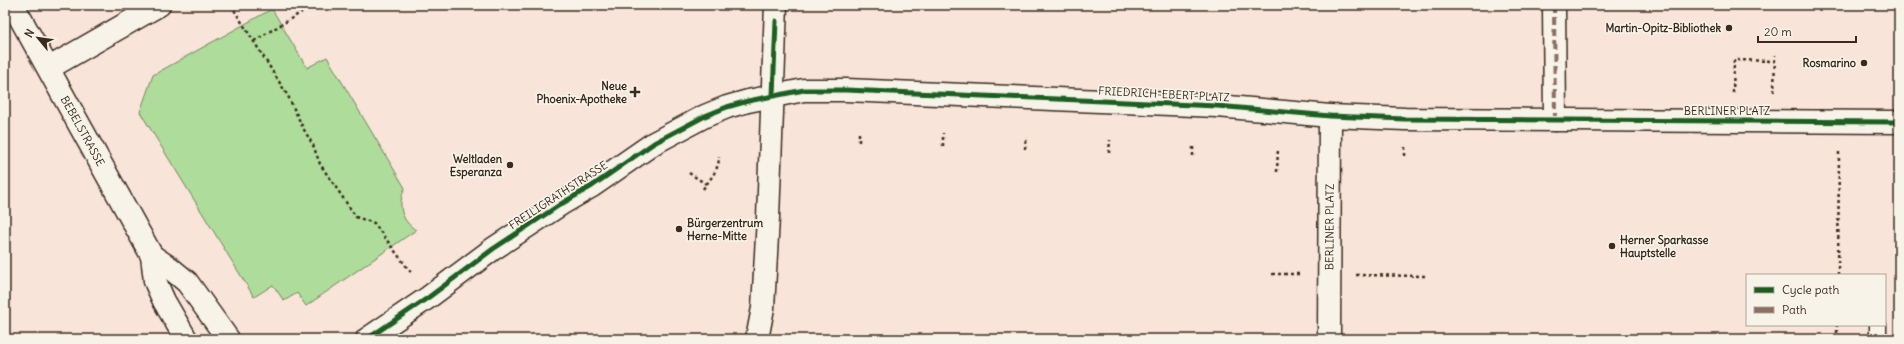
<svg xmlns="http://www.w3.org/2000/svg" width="1904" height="344" viewBox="0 0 1904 344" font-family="Delius,sans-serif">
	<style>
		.green { fill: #aedc9b; stroke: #74835c }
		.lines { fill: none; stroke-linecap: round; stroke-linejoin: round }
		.lane-casing { stroke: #3b2a1e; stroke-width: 19 }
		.street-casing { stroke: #3b2a1e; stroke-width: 25 }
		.path { stroke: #3b2a1e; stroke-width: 2.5; stroke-dasharray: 3 3; stroke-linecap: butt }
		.lane { stroke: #f7f3e8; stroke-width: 16 }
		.street { stroke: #f7f3e8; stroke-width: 22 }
		.quiet { stroke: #8d6e63; stroke-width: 4; stroke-dasharray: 8 4; stroke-linecap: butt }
		.cycleway-casing { stroke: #f7f3e8; stroke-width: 8 }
		.cycleway { stroke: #1b5e20; stroke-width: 5 }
		.poi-dot { fill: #3b2a1e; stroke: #f7f3e8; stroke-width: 1.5 }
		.labels { text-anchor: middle; stroke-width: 3.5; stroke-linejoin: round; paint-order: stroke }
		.poi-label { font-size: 11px; font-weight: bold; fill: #3b2a1e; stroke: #f7f3e8; text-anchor: end }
		.street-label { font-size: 11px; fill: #3b2a1e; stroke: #f7f3e8 }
	</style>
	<rect width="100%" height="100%" fill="#f8e4d8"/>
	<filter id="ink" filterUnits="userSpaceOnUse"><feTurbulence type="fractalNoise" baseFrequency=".025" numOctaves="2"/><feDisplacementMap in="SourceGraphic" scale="8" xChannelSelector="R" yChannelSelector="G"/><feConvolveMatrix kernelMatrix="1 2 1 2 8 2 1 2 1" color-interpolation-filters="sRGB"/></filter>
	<g filter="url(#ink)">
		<!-- green -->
		<path class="green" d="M272 9 307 68 327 57 405 188C397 204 401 221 416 230L306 306 297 293 284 301 273 285 254 297 140 112 153 75Z"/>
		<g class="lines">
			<defs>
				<path id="lane" d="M1878 325V339"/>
				<g id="street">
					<path id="s1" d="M13 5 152 256 155 281 164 301 186 339"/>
					<path d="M1554 5 1555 120"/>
					<path d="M49 68 159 5"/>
					<path d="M152 256 170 268 187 282 228 339"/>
					<path d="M367 339 429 297 493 249 561 204 592 186 654 143 705 116 727 107 748 101 804 90H846L1217 106 1330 116 1405 119 1899 122"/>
					<path d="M757 339 763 308 768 218 776 5"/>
					<path id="s2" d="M1329 339 1330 116"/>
				</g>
			</defs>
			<!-- lane casing -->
			<use href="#lane" class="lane-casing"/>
			<!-- street casing -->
			<use href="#street" class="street-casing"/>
			<!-- path -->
			<path class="path" d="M231 5 288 96 303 128 313 145 320 164 356 217 374 223 412 274
				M254 41 302 12
				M1774 92 1775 55
				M1733 93 1734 60 1775 61
				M859 142V130
				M943 146V133
				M1405 147V159
				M1025 149 1026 137
				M1109 153 1110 140
				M1193 156V144
				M1277 172 1278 148
				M689 173 706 184
				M703 189C710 179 719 170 719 157
				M1272 274H1301
				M1356 275 1426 276
				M1808 275H1815
				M1838 275 1839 150
				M1837 339V325"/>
			<!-- lane -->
			<use href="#lane" class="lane"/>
			<!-- street -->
			<use href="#street" class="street"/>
			<!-- quiet -->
			<path class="quiet" d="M1554 5 1555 120"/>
			<defs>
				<path id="cycleway" d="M773 95 776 21
					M367 339 429 297 493 249 561 204 592 186 654 143 705 116 727 107 748 101 804 90H846L1217 106 1330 116 1405 119 1899 122"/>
			</defs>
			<!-- cycleway casing -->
			<use href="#cycleway" class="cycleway-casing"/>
			<!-- cycleway -->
			<use href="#cycleway" class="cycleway"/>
		</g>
	</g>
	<!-- markers -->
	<g class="poi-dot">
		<circle cx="1729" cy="28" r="4"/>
		<circle cx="1864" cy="63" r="4"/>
		<path d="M633 86h4v4h4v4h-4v4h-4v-4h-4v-4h4z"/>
		<circle cx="510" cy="165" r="4"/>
		<circle cx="679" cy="229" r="4"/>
		<circle cx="1612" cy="246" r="4"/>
	</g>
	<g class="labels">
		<!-- poi labels -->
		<g class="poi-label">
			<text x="1721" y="32">Martin-Opitz-Bibliothek</text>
			<text x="1856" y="67">Rosmarino</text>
			<text x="627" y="90">Neue<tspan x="627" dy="13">Phoenix-Apotheke</tspan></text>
			<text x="502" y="163">Weltladen<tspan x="502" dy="13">Esperanza</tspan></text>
			<text x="687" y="227" text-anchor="start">Bürgerzentrum<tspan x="687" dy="13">Herne-Mitte</tspan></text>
			<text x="1620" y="244" text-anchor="start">Herner Sparkasse<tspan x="1620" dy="13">Hauptstelle</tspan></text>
		</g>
		<!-- street labels -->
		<g class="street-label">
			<text transform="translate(1164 94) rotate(3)" y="4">FRIEDRICH-EBERT-PLATZ</text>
			<text x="1727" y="115">BERLINER PLATZ</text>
			<text dy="4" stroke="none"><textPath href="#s1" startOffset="144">BEBELSTRASSE</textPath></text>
			<text transform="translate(558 195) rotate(-33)" y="4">FREILIGRATHSTRASSE</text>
			<text dy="4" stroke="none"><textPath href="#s2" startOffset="112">BERLINER PLATZ</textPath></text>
		</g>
	</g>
	<!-- margin -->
	<rect width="1904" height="344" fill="none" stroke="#f7f3e8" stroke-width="20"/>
	<rect x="10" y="10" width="1884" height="324" fill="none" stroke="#3b2a1e" stroke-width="1.5" filter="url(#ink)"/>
	<!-- legend -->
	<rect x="1746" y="274" width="140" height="52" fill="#f7f3e8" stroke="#aca397"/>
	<rect x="1754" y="287" width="20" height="6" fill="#1b5e20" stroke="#aca397"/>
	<text x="1782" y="294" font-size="12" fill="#3b2a1e">Cycle path</text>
	<rect x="1754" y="307" width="20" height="6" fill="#8d6e63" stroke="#aca397"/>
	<text x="1782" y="314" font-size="12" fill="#3b2a1e">Path</text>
	<!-- north arrow -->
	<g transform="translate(38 38) rotate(299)" stroke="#f7f3e8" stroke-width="3" paint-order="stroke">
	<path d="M0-3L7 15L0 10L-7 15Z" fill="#3b2a1e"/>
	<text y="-6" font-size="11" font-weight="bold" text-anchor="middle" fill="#3b2a1e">N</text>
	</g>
	<!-- scale -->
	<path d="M1758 36v6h98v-6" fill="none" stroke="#3b2a1e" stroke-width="2"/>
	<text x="1764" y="36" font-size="12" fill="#3b2a1e" stroke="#f7f3e8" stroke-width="3" paint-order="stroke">20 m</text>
</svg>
